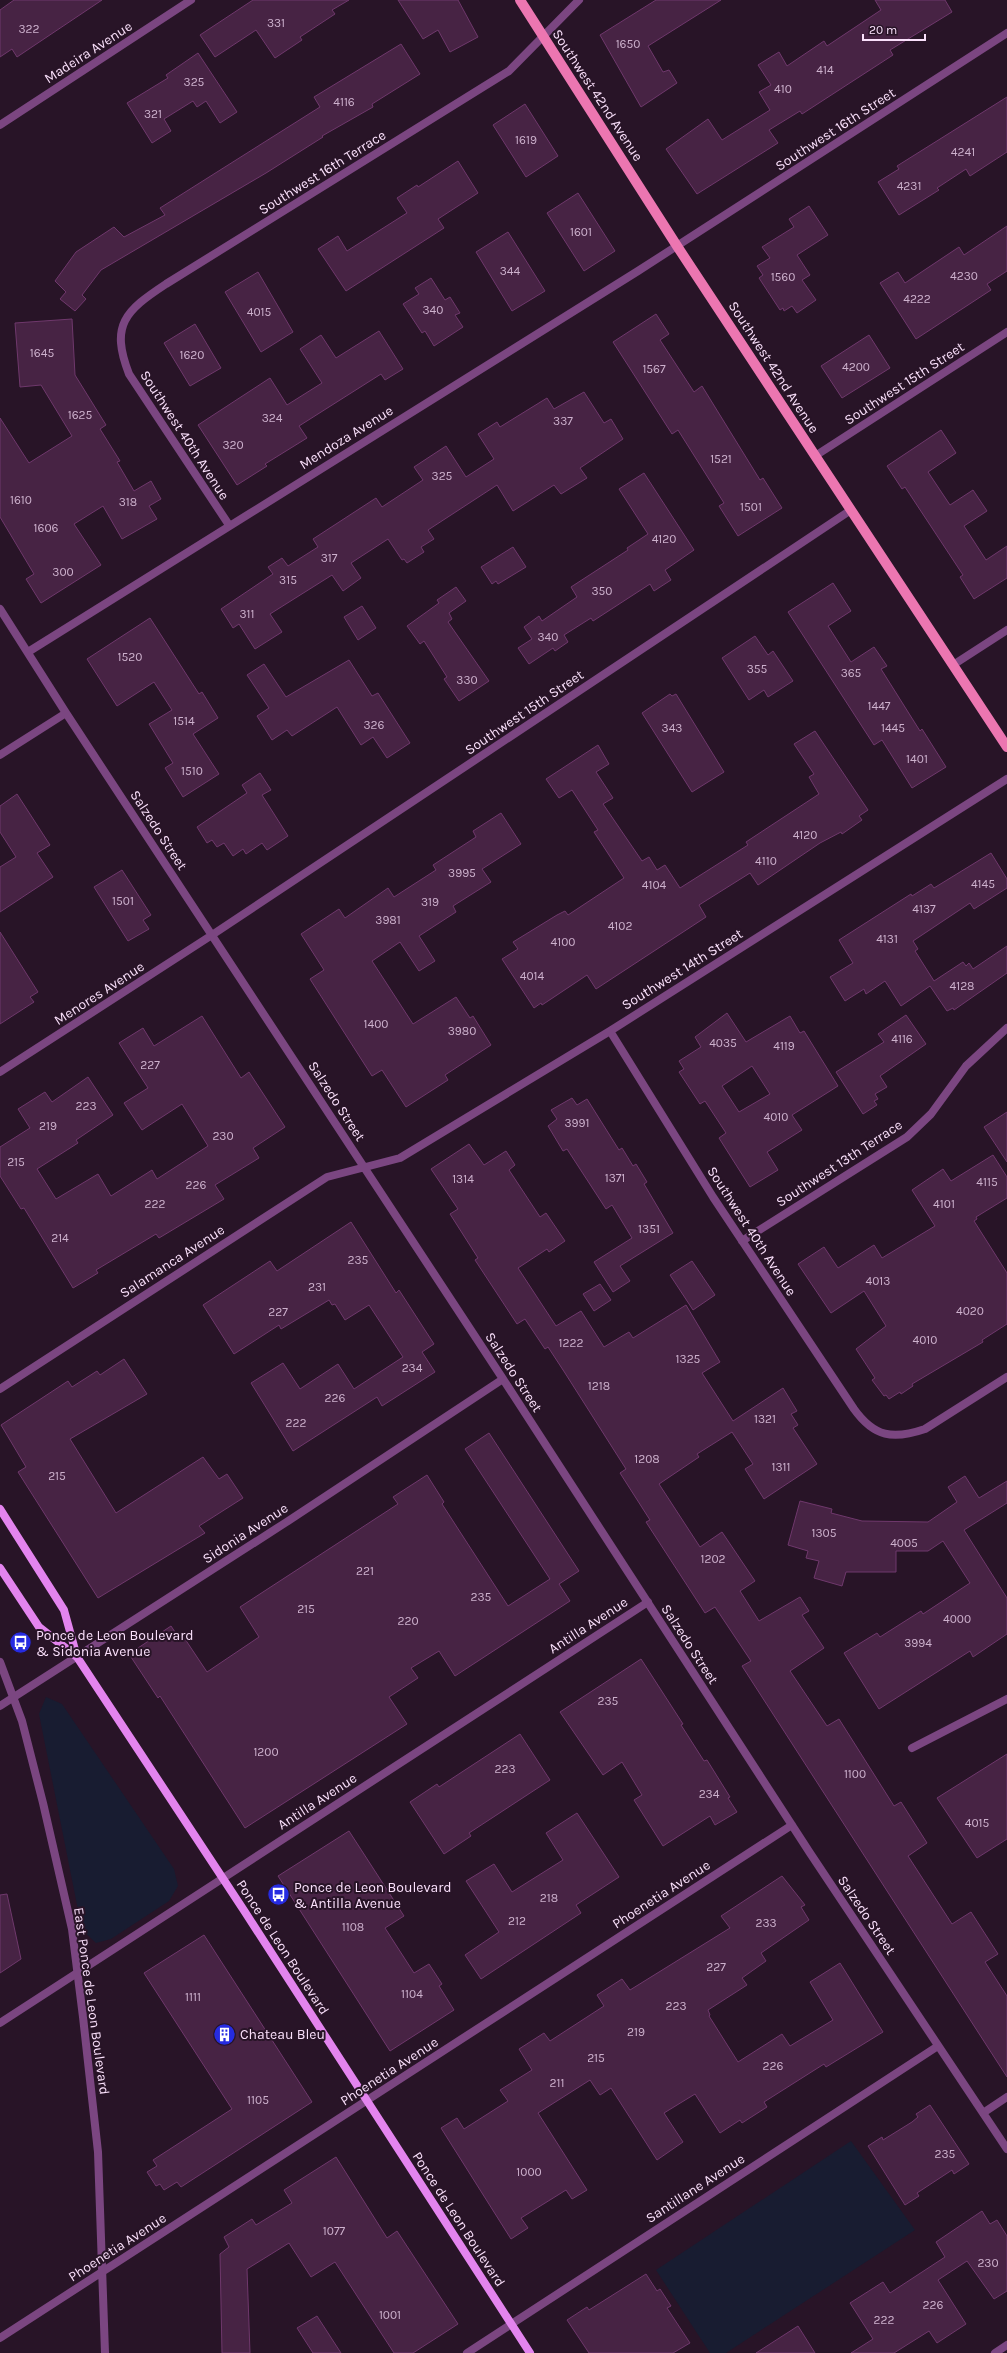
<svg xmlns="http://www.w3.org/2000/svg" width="1007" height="2353" viewBox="0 0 1007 2353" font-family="Karla,sans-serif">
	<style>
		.green { fill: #181c31 }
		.building { fill: #472344; stroke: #6f386c; fill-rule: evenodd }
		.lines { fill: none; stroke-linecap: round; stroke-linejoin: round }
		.street { stroke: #7b4681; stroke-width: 8 }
		.secondary { stroke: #e384ee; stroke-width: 8 }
		.primary { stroke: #ec76b1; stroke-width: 10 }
		.labels { text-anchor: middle; stroke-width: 4; stroke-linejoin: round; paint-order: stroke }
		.number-label { font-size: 12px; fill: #cdb1cd }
		.street-label { font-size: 14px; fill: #fae0fb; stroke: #281427 }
		.poi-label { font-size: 14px; fill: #fae0fb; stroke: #281427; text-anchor: start }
	</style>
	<rect width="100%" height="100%" fill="#281427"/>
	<!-- green -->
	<path class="green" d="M46 1697 62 1704 174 1869 178 1886 169 1901 111 1939 96 1943 82 1930 39 1714Z
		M851 2141 915 2230 726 2353H710L656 2270Z"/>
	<!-- building -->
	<path class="building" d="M14 0H102L17 57 12 49 0 57V10Z
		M253 0H349L332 10 335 14 300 37 302 40 275 58 256 30 215 57 200 35Z
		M398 0H458L478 37 450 52 438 30 423 39Z
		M656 0H721L648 46 663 72 669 70 677 83 641 107 600 35Z
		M875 0H945L952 12 890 50 893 55 802 114 800 111 769 130 778 143 697 194 666 149 708 119 722 140 770 110 759 92 771 85 758 65 779 52 787 66 824 41 827 46 881 10Z
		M401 44 420 74 372 104 373 107 322 136 323 137 266 173 101 270 82 295 86 299 75 311 60 299 66 292 55 281 76 252 114 227 124 237 165 215 160 208 320 107 314 97Z
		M198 53 237 112 220 123 206 101 197 107 193 101 164 119 171 131 152 143 127 103 168 78 166 75Z
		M1007 97V152L970 176 966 169 937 188 939 190 899 215 878 182 899 169 897 166Z
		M525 104 558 156 526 177 493 125Z
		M458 161 478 193 438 219 444 228 346 291 318 249 338 236 347 251 407 213 397 198 417 185 418 187Z
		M578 193 615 251 584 271 547 213Z
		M809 206 828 235 797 255 810 275 802 280 816 300 797 313 792 306 784 311 783 308 780 310 759 278 763 275 757 266 770 258 762 247 794 227 789 219Z
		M1007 226V271L987 284 991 290 916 339 880 283 898 272 905 283 959 247 964 255Z
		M508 232 545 291 512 311 476 252Z
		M258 272 293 332 261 352 225 292Z
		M431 278 445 300 450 297 460 313 455 315 463 327 434 346 425 331 422 333 403 304 419 294 415 288Z
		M656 314 669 334 660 340 694 392 702 386 760 480 763 478 782 508 738 536 719 506 724 503 678 430 672 434 613 342Z
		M72 319 75 375 106 425 100 429 120 461 117 462 134 491 151 481 161 499 149 506 157 519 122 539 103 506 74 524 101 565 41 603 26 579 34 574 0 517V418L29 463 72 436 41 385 20 387 15 323Z
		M195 324 221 368 190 386 164 343Z
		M379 331 403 369 385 380 381 374 299 426 307 438 265 464 267 466 237 485 198 425 270 378 287 405 322 383 300 349 321 335 336 358Z
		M869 335 890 368 842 398 821 366Z
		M584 392 604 423 611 419 623 439 580 468 587 478 561 494 554 485 513 511 497 485 428 530 434 539 421 547 424 552 407 563 404 559 402 560 388 539 351 563 361 578 343 591 332 575 270 614 282 632 255 649 239 624 233 628 221 609 273 574 268 567 282 558 288 566 318 547 313 539 376 498 382 507 423 480 414 467 446 446 466 477 494 459 478 434 497 422 500 427 547 398 554 409Z
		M941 430 956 453 928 472 950 505 973 490 987 511 964 526 986 560 1007 546V578L974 599 960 577 963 575 905 487 902 489 887 466Z
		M644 473 694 550 665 570 671 580 654 591 650 584 593 621 591 618 564 635 568 642 555 651 553 648 529 664 518 648 532 639 524 627 539 616 542 621 577 597 571 587 628 550 627 548 648 534 619 489Z
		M513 547 526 567 498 584 496 581 492 584 481 567Z
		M833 583 851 611 828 626 851 662 874 647 887 666 881 669 920 731 922 729 946 767 912 788 882 740 874 745 788 612Z
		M456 587 466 601 449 613 452 619 448 622 489 681 459 701 444 679 447 677 424 641 420 644 407 626 439 603 437 600Z
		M362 606 376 628 358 640 344 617Z
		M150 618 199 694 202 692 218 718 193 734 219 774 183 797 165 768 173 763 149 724 172 710 154 682 117 706 87 659Z
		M755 636 768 655 773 651 793 681 768 697 764 690 749 700 722 658Z
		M349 660 372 696 378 693 410 743 387 758 373 737 361 745 337 707 292 736 287 730 272 740 257 716 269 708 247 675 264 664 286 697Z
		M670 694 672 696 676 694 724 772 692 792 642 713Z
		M815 731 868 810 859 816 862 820 842 834 841 832 820 843 758 885 750 873 699 905 706 917 596 989 587 975 542 1005 541 1003 534 1008 502 959 518 949 513 942 557 915 565 911 568 915 624 878 594 832 598 830 572 790 559 798 546 779 598 745 609 764 596 772 613 798 603 804 642 861 649 857 657 870 665 865 680 888 748 845 746 842 819 794 809 777 814 774 794 744Z
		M260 773 271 790 262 795 288 836 267 850 262 843 246 854 243 849 233 856 224 843 217 847 212 840 207 843 197 827 247 793 242 785Z
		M17 794 50 845 37 853 53 877 0 912V867L16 857 0 832V806Z
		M501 813 521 844 482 869 491 882 453 906 456 912 419 936 435 961 419 971 400 942 372 961 413 1024 456 997 470 1018 473 1016 491 1045 445 1075 448 1080 406 1107 382 1070 372 1076 310 979 324 970 301 934 339 909 345 918 388 888 394 897 436 870 433 865 476 837 473 831Z
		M991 853 1007 879V888L974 909 970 903 913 941 918 949 915 951 934 981 963 962 966 966 969 963 973 969 1007 946V973L954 1010 953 1008 947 1011 930 986 901 1006 885 981 866 994 864 989 845 1001 830 977 853 963 839 940 911 894 912 896 931 884 934 888Z
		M122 870 151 915 143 920 149 929 128 941 94 887Z
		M0 932 38 992 30 997 34 1002 0 1024Z
		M727 1013 746 1042 790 1016 800 1033 804 1031 838 1086 792 1115 802 1130 767 1152 778 1170 750 1187 719 1138 726 1133 705 1101 700 1104 679 1072 684 1069 679 1061 701 1047 695 1037ZM752 1066 770 1094 739 1112 722 1086Z
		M906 1015 926 1044 880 1076 887 1087 875 1094 878 1099 874 1101 877 1105 863 1114 836 1072 884 1042 878 1034Z
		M202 1016 241 1078 249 1072 285 1127 253 1148 259 1158 215 1185 224 1199 159 1238 156 1234 96 1270 98 1273 73 1288 24 1208 21 1209 0 1176V1147L30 1128 18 1109 45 1092 52 1102 88 1077 113 1115 76 1140 78 1143 37 1169 56 1199 98 1174 111 1196 152 1170 157 1179 208 1146 182 1104 142 1130 124 1103 148 1088 119 1043 143 1028 154 1046Z
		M572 1098 577 1105 587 1099 619 1150 622 1148 633 1166 636 1164 647 1182 644 1184 673 1233 620 1266 630 1281 613 1292 594 1262 632 1238 612 1205 606 1209 567 1149 563 1151 548 1126 557 1119 551 1110Z
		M1007 1112V1162L984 1127Z
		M469 1144 484 1165 506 1151 515 1165 509 1170 540 1217 546 1213 565 1241 549 1252 547 1249 518 1268 556 1326 581 1311 604 1347 629 1332 633 1338 686 1305 720 1362 702 1373 733 1421 783 1388 797 1411 791 1414 798 1425 793 1428 817 1464 764 1499 745 1469 753 1464 732 1432 697 1454 699 1457 659 1484 700 1547 722 1532 755 1581 740 1591 759 1621 800 1597 809 1611 802 1615 824 1648 790 1671 827 1726 839 1719 894 1806 901 1802 927 1843 908 1856 952 1924 971 1912 998 1954 985 1962 1007 1996V2077L742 1666 751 1661 715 1607 705 1613 646 1522 650 1520 620 1473 626 1469 565 1373 548 1347 545 1349 525 1319 517 1324 475 1260 478 1258 450 1214 458 1209 431 1169Z
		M993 1155 1007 1177V1198L976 1217 977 1219 974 1221 1007 1273V1324L982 1340 983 1342 912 1384 913 1386 901 1394 900 1392 889 1399 886 1395 884 1396 872 1380 875 1378 856 1349 886 1326 864 1291 831 1313 798 1264 824 1247 838 1268 874 1245 882 1258 935 1226 912 1190 943 1169 951 1181Z
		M351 1222 396 1293 399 1290 434 1344 422 1352 435 1372 382 1406 377 1397 293 1451 251 1383 283 1363 300 1389 338 1364 354 1389 403 1357 369 1305 345 1320 335 1304 332 1305 329 1300 281 1329 279 1325 234 1354 203 1305 270 1261 277 1271Z
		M692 1261 715 1295 693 1310 670 1275Z
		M600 1284 611 1300 594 1311 583 1294Z
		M124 1359 147 1394 70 1439 116 1513 203 1457 219 1479 227 1474 243 1498 199 1526 205 1533 98 1598 18 1472 26 1467 1 1425 68 1381 72 1387 97 1371 100 1375Z
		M489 1433 579 1571 559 1584 570 1601 455 1676 439 1651 411 1668 418 1678 389 1697 407 1724 245 1828 160 1696 158 1698 129 1654 171 1626 179 1638 183 1636 207 1672 259 1637 240 1607 398 1504 393 1497 427 1475 444 1502 442 1504 508 1606 550 1579 465 1449Z
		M965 1476 979 1498 1007 1481V1503L964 1530 1007 1598V1634L973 1657 970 1651 879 1709 844 1653 877 1633 880 1637 921 1611 923 1614 970 1583 943 1541 928 1551H896V1572H846L842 1586 814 1578 819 1561 806 1558 808 1551 788 1545 800 1501 832 1509 831 1513 862 1521 928 1522 957 1502 948 1487Z
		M641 1659 683 1724 681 1725 704 1761 707 1760 730 1797 728 1798 737 1812 715 1825 710 1816 663 1846 634 1800 642 1795 622 1762 603 1775 560 1712Z
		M520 1734 550 1780 469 1833 471 1836 444 1854 410 1802 437 1784 439 1787Z
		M1007 1754V1839L977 1858 937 1798Z
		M577 1813 619 1877 576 1905 581 1913 481 1979 465 1955 499 1932 466 1881 494 1864 512 1892 563 1860 546 1833Z
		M349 1831 404 1916 385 1928 414 1973 429 1964 442 1984 439 1986 454 2010 390 2051 278 1876Z
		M782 1876 805 1905 801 1907 809 1920 761 1953 766 1961 742 1978 747 1985 708 2010 710 2015 709 2016 738 2062 782 2034 790 2046 833 2020 810 1982 840 1963 883 2032 826 2067 824 2064 764 2102 767 2107 742 2123 740 2120 720 2133 695 2094 664 2113 683 2142 657 2160 611 2088 600 2095 590 2080 538 2113 587 2190 572 2199 566 2190 521 2218 528 2228 511 2239 441 2128 457 2118 464 2129 508 2101 500 2090 532 2070 519 2049 544 2033 550 2041 604 2006 597 1995 622 1979 630 1990 730 1928 721 1916Z
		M7 1894 21 1959 0 1973V1895Z
		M204 1935 312 2102 181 2187 177 2182 164 2190 160 2184 156 2186 147 2172 157 2166 153 2160 232 2109 144 1973Z
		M930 2105 969 2164 954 2174 952 2170 917 2193 919 2196 905 2205 868 2146 882 2137 883 2140 912 2122 918 2117 916 2114Z
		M336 2157 387 2238 397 2231 458 2324 413 2353H394L335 2262 311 2277 289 2243 247 2269 250 2353H222L220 2254 229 2247 224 2237 252 2219 256 2225 292 2203 284 2190Z
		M982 2211 990 2224 997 2220 1007 2236V2291L994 2299 967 2261 938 2280 966 2324 937 2343 929 2331 894 2353H851L873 2339 850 2303 883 2282 890 2293 945 2257 936 2242Z
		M646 2274 657 2291 660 2289 671 2306 667 2308 690 2343 673 2353H589L567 2320 587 2307 589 2310Z
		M317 2316 341 2353H313L297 2328Z
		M798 2326 815 2353H756Z"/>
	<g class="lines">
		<!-- street -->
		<path class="street" d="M0 125 191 0
			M815 456 1007 332
			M229 525 129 374C110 325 125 311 166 284L509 71 579 0
			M0 609 66 713 503 1379 810 1853 1007 2149
			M28 652 638 271 1007 33
			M953 665 1007 630
			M0 755 66 713
			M610 1031 713 1197 854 1409C874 1437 893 1440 925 1429L1007 1377
			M0 1072 212 935 851 510
			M742 1241 907 1137 931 1114 966 1066 1007 1028
			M0 1389 327 1177 400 1158 610 1031 1007 779
			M0 1662 22 1721 43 1803 72 1929 83 2017 98 2152 105 2353
			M0 1706 285 1523 503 1379
			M912 1748 1007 1699
			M0 2023 648 1602
			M983 2113 1007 2097
			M0 2338 792 1825
			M467 2353 938 2046
			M995 2353 1007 2345"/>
		<!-- secondary -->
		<path class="secondary" d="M0 1509 64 1610 77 1657
			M0 1568 39 1627 77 1657 245 1912 530 2353"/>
		<!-- primary -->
		<path class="primary" d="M520 0 677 246 1007 747"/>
	</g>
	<!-- icons -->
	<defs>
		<symbol id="bus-disc" viewBox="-11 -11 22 22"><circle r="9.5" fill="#262be1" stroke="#281427"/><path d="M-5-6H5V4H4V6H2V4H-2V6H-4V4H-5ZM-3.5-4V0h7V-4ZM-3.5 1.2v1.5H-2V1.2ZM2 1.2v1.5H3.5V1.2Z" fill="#fff"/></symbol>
		<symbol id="building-disc" viewBox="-11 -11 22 22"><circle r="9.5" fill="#262be1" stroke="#281427"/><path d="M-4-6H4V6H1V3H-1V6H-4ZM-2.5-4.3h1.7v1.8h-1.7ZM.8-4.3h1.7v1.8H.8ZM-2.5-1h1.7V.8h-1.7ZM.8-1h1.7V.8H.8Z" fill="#fff"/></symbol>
	</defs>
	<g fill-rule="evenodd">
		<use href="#bus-disc" x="8" y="1630" width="25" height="25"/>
		<use href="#bus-disc" x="266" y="1882" width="25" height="25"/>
		<use href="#building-disc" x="212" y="2022" width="25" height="25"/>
	</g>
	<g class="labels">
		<!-- number labels -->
		<g class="number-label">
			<text x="276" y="27">331</text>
			<text x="29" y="33">322</text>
			<text x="628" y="48">1650</text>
			<text x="825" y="74">414</text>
			<text x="194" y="86">325</text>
			<text x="783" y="93">410</text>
			<text x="344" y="106">4116</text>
			<text x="153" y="118">321</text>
			<text x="526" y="144">1619</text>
			<text x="963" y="156">4241</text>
			<text x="909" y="190">4231</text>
			<text x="581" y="236">1601</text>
			<text x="510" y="275">344</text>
			<text x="964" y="280">4230</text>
			<text x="783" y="281">1560</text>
			<text x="917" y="303">4222</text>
			<text x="433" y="314">340</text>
			<text x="259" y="316">4015</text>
			<text x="42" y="357">1645</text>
			<text x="192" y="359">1620</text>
			<text x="856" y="371">4200</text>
			<text x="654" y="373">1567</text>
			<text x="80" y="419">1625</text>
			<text x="272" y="422">324</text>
			<text x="563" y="425">337</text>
			<text x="233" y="449">320</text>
			<text x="721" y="463">1521</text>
			<text x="442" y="480">325</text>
			<text x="21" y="504">1610</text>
			<text x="128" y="506">318</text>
			<text x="751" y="511">1501</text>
			<text x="46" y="532">1606</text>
			<text x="664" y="543">4120</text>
			<text x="329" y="562">317</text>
			<text x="63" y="576">300</text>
			<text x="288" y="584">315</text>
			<text x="602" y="595">350</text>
			<text x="247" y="618">311</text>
			<text x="548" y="641">340</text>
			<text x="130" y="661">1520</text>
			<text x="757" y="673">355</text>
			<text x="851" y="677">365</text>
			<text x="467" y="684">330</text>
			<text x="879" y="710">1447</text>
			<text x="184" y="725">1514</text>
			<text x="374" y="729">326</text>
			<text x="672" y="732">343</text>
			<text x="893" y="732">1445</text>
			<text x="917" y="763">1401</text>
			<text x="192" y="775">1510</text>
			<text x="805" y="839">4120</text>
			<text x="766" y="865">4110</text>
			<text x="462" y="877">3995</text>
			<text x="983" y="888">4145</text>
			<text x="654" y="889">4104</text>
			<text x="123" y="905">1501</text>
			<text x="430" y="906">319</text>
			<text x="924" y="913">4137</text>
			<text x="388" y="924">3981</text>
			<text x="620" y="930">4102</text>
			<text x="887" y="943">4131</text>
			<text x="563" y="946">4100</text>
			<text x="532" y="980">4014</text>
			<text x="962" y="990">4128</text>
			<text x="376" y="1028">1400</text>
			<text x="462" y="1035">3980</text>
			<text x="902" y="1043">4116</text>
			<text x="723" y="1047">4035</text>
			<text x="784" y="1050">4119</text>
			<text x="150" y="1069">227</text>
			<text x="86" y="1110">223</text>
			<text x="776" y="1121">4010</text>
			<text x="577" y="1127">3991</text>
			<text x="48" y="1130">219</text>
			<text x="223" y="1140">230</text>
			<text x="16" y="1166">215</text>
			<text x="615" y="1182">1371</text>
			<text x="463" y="1183">1314</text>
			<text x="987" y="1186">4115</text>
			<text x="196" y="1189">226</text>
			<text x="155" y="1208">222</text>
			<text x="944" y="1208">4101</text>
			<text x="649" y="1233">1351</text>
			<text x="60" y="1242">214</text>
			<text x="358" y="1264">235</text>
			<text x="878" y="1285">4013</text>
			<text x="317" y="1291">231</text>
			<text x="970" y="1315">4020</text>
			<text x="278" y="1316">227</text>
			<text x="925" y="1344">4010</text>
			<text x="571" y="1347">1222</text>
			<text x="688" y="1363">1325</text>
			<text x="412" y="1372">234</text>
			<text x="599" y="1390">1218</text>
			<text x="335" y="1402">226</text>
			<text x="765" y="1423">1321</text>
			<text x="296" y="1427">222</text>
			<text x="647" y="1463">1208</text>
			<text x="781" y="1471">1311</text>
			<text x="57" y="1480">215</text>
			<text x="824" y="1537">1305</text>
			<text x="904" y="1547">4005</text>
			<text x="713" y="1563">1202</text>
			<text x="365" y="1575">221</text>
			<text x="481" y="1601">235</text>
			<text x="306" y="1613">215</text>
			<text x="957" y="1623">4000</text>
			<text x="408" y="1625">220</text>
			<text x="918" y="1647">3994</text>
			<text x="608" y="1705">235</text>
			<text x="266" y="1756">1200</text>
			<text x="505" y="1773">223</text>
			<text x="855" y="1778">1100</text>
			<text x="709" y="1798">234</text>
			<text x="977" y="1827">4015</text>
			<text x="549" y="1902">218</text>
			<text x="517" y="1925">212</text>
			<text x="766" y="1927">233</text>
			<text x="353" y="1931">1108</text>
			<text x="716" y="1971">227</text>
			<text x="412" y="1998">1104</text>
			<text x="193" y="2001">1111</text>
			<text x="676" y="2010">223</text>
			<text x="636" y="2036">219</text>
			<text x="596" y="2062">215</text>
			<text x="773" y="2070">226</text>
			<text x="557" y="2087">211</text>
			<text x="258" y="2104">1105</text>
			<text x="945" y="2158">235</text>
			<text x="529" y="2176">1000</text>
			<text x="334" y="2235">1077</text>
			<text x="988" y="2267">230</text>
			<text x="933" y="2309">226</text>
			<text x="390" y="2319">1001</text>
			<text x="884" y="2324">222</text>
		</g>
		<!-- street labels -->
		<g class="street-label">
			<text transform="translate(88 52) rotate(-33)" y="5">Madeira Avenue</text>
			<text transform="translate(598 95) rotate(57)" y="5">Southwest 42nd Avenue</text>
			<text transform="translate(835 129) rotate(-33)" y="5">Southwest 16th Street</text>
			<text transform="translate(322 172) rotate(-32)" y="5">Southwest 16th Terrace</text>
			<text transform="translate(774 367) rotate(57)" y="5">Southwest 42nd Avenue</text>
			<text transform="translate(904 383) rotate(-33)" y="5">Southwest 15th Street</text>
			<text transform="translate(185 435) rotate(57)" y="5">Southwest 40th Avenue</text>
			<text transform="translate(346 437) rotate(-32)" y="5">Mendoza Avenue</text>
			<text transform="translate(524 712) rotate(-34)" y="5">Southwest 15th Street</text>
			<text transform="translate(159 830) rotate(57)" y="5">Salzedo Street</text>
			<text transform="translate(682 969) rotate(-32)" y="5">Southwest 14th Street</text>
			<text transform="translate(99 993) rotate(-33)" y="5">Menores Avenue</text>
			<text transform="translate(337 1101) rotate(57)" y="5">Salzedo Street</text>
			<text transform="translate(839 1163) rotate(-33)" y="5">Southwest 13th Terrace</text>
			<text transform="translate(752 1231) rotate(57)" y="5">Southwest 40th Avenue</text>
			<text transform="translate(172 1261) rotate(-33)" y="5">Salamanca Avenue</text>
			<text transform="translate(514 1372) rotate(57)" y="5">Salzedo Street</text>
			<text transform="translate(245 1533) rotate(-33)" y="5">Sidonia Avenue</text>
			<text transform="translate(588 1625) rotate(-33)" y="5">Antilla Avenue</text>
			<text transform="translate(690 1644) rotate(57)" y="5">Salzedo Street</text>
			<text transform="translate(317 1801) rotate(-33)" y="5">Antilla Avenue</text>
			<text transform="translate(661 1894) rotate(-33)" y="5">Phoenetia Avenue</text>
			<text transform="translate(867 1915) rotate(56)" y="5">Salzedo Street</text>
			<text transform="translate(283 1947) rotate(57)" y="5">Ponce de Leon Boulevard</text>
			<text transform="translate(92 2001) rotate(82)" y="5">East Ponce de Leon Boulevard</text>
			<text transform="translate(389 2071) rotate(-33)" y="5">Phoenetia Avenue</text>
			<text transform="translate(695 2188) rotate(-33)" y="5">Santillane Avenue</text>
			<text transform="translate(459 2219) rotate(57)" y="5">Ponce de Leon Boulevard</text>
			<text transform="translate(117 2247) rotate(-33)" y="5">Phoenetia Avenue</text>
		</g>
		<!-- poi labels -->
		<g class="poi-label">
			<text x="36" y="1640">Ponce de Leon Boulevard<tspan x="36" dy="16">&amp; Sidonia Avenue</tspan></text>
			<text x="294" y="1892">Ponce de Leon Boulevard<tspan x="294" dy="16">&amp; Antilla Avenue</tspan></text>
			<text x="240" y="2039">Chateau Bleu</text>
		</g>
	</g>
	<!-- scale -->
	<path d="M863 34v6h62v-6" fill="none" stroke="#fae0fb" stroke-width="2"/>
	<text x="869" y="34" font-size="12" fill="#fae0fb" stroke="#281427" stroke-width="3" paint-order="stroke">20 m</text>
</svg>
